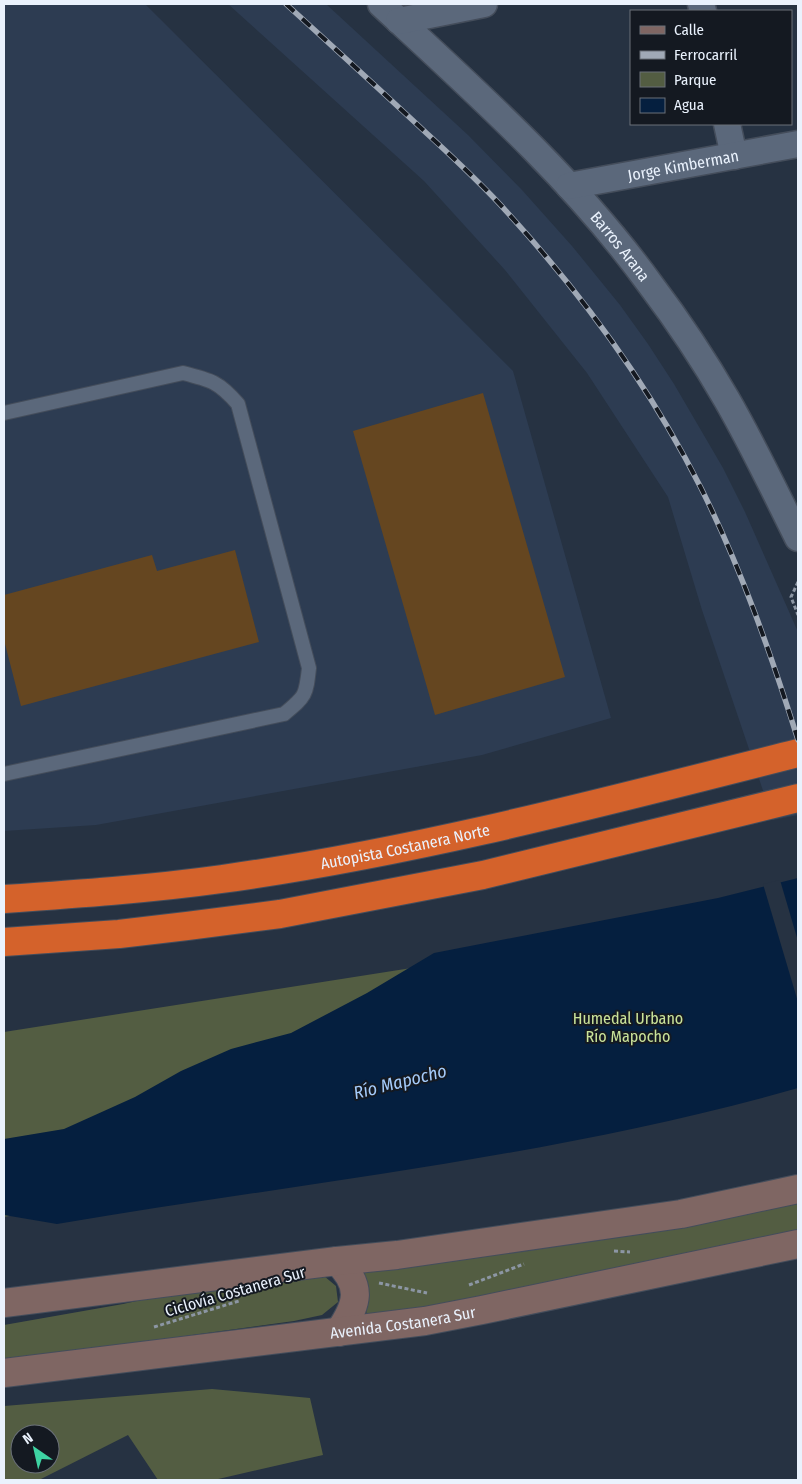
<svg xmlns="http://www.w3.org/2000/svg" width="802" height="1484" viewBox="0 0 802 1484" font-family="'Fira Sans Condensed',sans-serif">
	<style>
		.built { fill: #2d3c52 }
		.green { fill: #535d42; fill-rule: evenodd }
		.water { fill: #051f3f }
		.pier { fill: #263242 }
		.building { fill: #654620 }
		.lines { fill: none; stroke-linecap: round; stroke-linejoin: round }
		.service-casing { stroke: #444d5b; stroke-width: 16 }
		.minor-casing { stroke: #444d5b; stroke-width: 29 }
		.secondary-casing { stroke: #444d5b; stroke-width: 30 }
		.motorway-casing { stroke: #444d5b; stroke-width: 30 }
		.path { stroke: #8c96a4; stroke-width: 3; stroke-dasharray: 4 2.5; stroke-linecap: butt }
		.service { stroke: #5b687b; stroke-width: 14 }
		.minor { stroke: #5b687b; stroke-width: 26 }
		.secondary { stroke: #7f6663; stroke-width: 28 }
		.motorway { stroke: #d4622b; stroke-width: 28 }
		.rail-casing { stroke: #a0a9b6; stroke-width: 5.5 }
		.rail { stroke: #141921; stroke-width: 4; stroke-dasharray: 11; stroke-linecap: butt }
		.labels { text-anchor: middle; stroke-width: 4; stroke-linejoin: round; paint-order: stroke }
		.street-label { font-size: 16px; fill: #eaf2fd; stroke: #141921 }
		.park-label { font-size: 16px; fill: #cae39a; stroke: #141921 }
		.water-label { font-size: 18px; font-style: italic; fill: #a5cbfa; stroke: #141921 }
	</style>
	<rect width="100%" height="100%" fill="#263242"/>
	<!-- built -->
	<path class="built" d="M4 4H145L513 371 611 718 482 755 96 825 4 831Z
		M228 4H326L468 135 522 190 572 246 620 305 648 344 674 384 723 468 745 512 798 632V815L773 820 702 610 668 497 587 373 505 270 424 181Z"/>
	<!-- green -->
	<path class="green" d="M558 945 110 1197 4 1217V1032Z
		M798 1203V1236L367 1320 365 1296 358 1271 448 1262 649 1233Z
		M318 1271 336 1286 338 1302 322 1315 294 1321 4 1361V1325L123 1304 191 1289Z
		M212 1389 310 1398 323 1455 214 1480H158L128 1435 39 1480H4V1406ZM20 1434H50V1464H20Z"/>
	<!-- water -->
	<path class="water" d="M798 878V1088C556 1157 305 1182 57 1224L4 1215V1139L64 1129 135 1097 181 1071 231 1049 291 1033 367 993 434 953 718 898Z"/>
	<!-- pier -->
	<path class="pier" d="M780 880 798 941V1002L763 884Z"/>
	<!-- building -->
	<path class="building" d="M483 393 565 677 435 715 353 431Z
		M235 550 259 642 21 706 4 640V595L152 555 157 571Z"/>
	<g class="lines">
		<defs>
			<path id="service" d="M4 413 183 373C211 380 219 382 238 404L309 668C306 695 306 696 284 714L4 774"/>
			<g id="minor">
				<path id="s1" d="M381 4C476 92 574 179 650 284 678 321 704 360 727 400 753 445 775 492 798 538"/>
				<path d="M701 4 703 11"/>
				<path d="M399 21 484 4"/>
				<path d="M727 124 734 156"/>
				<path id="s2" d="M569 186 798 144"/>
			</g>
			<g id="secondary">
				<path d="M337 1261C363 1286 358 1304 339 1332"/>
				<path d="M4 1303 337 1261 397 1255 681 1214 798 1189"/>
				<path id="s3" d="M4 1373 425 1321 482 1310 798 1244"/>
			</g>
			<g id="motorway">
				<path id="s4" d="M4 899C77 894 150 889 222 879 417 852 608 801 798 753"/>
				<path d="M4 942 119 934 187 926 280 914 483 875 798 798"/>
			</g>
		</defs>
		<!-- service casing -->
		<use href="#service" class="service-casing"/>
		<!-- minor casing -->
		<use href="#minor" class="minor-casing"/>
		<!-- secondary casing -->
		<use href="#secondary" class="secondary-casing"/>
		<!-- motorway casing -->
		<use href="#motorway" class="motorway-casing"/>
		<!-- path -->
		<path class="path" d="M798 582 791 597 798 615
			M614 1251 630 1252
			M379 1283 427 1293
			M469 1285 524 1264
			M154 1327 239 1301"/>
		<!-- service -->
		<use href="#service" class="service"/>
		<!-- minor -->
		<use href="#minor" class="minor"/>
		<!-- secondary -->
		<use href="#secondary" class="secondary"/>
		<!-- motorway -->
		<use href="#motorway" class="motorway"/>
		<defs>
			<path id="rail" d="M286 4C331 45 376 86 421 128 450 155 480 182 506 211 582 294 650 387 701 488 741 568 771 654 798 740"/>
		</defs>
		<!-- rail casing -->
		<use href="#rail" class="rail-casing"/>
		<!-- rail -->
		<use href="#rail" class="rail"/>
	</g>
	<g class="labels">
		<!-- street labels -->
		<g class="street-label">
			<text dy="6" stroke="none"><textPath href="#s2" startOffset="116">Jorge Kimberman</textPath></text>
			<text dy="6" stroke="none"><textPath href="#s1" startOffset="341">Barros Arana</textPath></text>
			<text dy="6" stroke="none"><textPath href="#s4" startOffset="405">Autopista Costanera Norte</textPath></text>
			<text transform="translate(235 1291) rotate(-16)" y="6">Ciclovía Costanera Sur</text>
			<text dy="6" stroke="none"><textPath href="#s3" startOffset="402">Avenida Costanera Sur</textPath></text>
		</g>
		<!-- park labels -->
		<g class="park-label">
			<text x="628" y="1024">Humedal Urbano<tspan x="628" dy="18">Río Mapocho</tspan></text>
		</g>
		<!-- water labels -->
		<g class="water-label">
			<text transform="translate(400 1082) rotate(-14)" y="6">Río Mapocho</text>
		</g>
	</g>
	<!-- border -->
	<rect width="802" height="1484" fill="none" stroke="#eaf2fd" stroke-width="10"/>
	<!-- legend -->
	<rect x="630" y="10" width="162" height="115" fill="#141921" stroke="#6a7079"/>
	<rect x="640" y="26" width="25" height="8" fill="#7f6663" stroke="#6a7079"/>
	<text x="674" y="35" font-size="15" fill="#eaf2fd">Calle</text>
	<rect x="640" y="51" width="25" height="8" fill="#a0a9b6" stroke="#6a7079"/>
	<text x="674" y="60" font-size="15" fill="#eaf2fd">Ferrocarril</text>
	<rect x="640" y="72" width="25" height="15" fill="#535d42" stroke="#6a7079"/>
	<text x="674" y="85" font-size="15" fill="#eaf2fd">Parque</text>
	<rect x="640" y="98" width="25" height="15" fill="#051f3f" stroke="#6a7079"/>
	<text x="674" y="110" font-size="15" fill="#eaf2fd">Agua</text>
	<!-- north arrow -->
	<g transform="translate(35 1449) rotate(326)"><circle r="24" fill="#141921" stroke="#6a7079"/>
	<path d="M0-4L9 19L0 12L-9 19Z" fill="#3ed4a3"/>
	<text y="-8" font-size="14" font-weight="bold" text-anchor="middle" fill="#eaf2fd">N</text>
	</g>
</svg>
